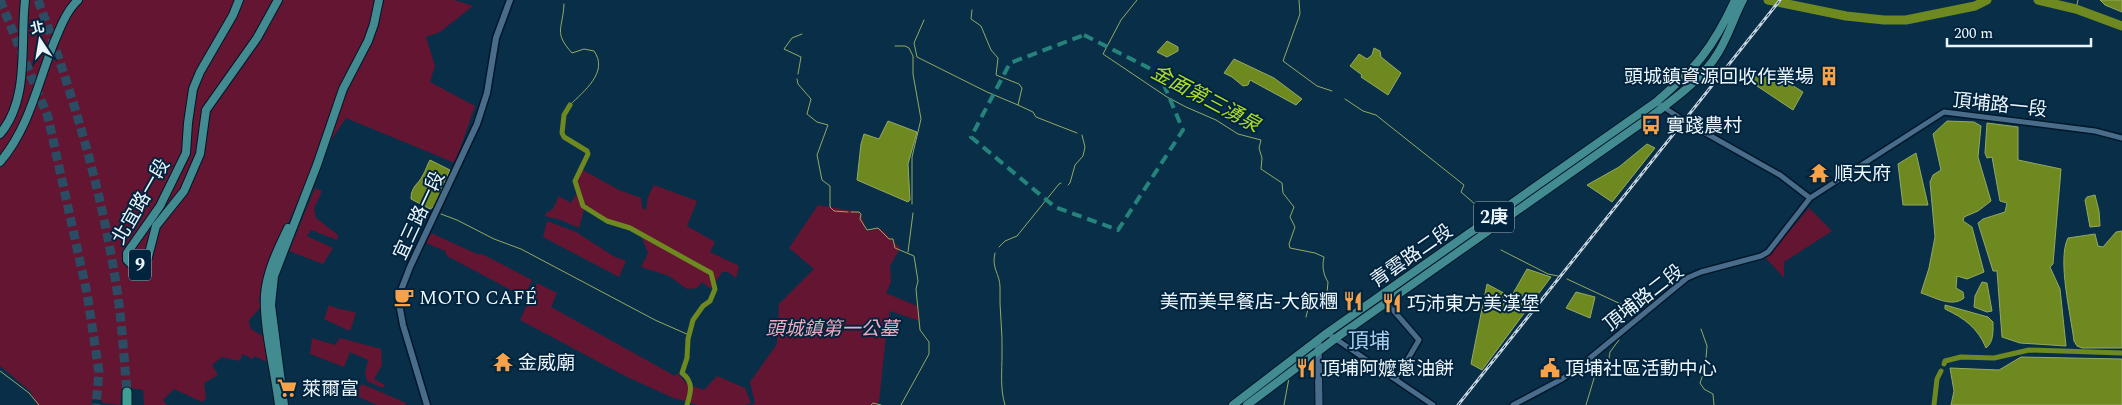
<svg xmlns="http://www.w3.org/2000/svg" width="2122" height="405" viewBox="0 0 2122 405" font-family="Spectral,'Noto Sans TC',serif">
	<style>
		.green { fill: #641532 }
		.water { fill: #6e8920; stroke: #94a962 }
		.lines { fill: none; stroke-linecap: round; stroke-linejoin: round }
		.stream { stroke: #94a962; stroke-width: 1 }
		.canal { stroke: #6e8920; stroke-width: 5 }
		.river { stroke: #6e8920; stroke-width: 9 }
		.motorway-tunnel { stroke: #2b4d63; stroke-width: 9; stroke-dasharray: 9 4.5; stroke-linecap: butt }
		.minor-casing { stroke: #001629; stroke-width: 8 }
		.tertiary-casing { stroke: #001629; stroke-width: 9 }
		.secondary-casing { stroke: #001629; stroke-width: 9 }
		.primary-casing { stroke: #001629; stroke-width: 10 }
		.motorway-casing { stroke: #001629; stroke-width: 11 }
		.minor { stroke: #486c8a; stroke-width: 5 }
		.tertiary { stroke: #486c8a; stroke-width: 6 }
		.secondary { stroke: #486c8a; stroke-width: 7 }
		.primary { stroke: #428b90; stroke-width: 8 }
		.motorway { stroke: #3ea094; stroke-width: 9 }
		.rail-casing { stroke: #c8d5df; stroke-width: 3 }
		.rail { stroke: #00243d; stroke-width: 1; stroke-dasharray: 4; stroke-linecap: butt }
		.marked { fill: none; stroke: #25837c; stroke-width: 4; stroke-dasharray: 10 6; stroke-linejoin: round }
		.labels { text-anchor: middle; stroke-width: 4; stroke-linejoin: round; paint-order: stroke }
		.shield { fill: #00243d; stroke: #a6b6c3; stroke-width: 1 }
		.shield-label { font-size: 18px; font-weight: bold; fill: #edf5fc }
		.poi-label { font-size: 19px; fill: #edf5fc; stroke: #00243d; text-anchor: start }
		.street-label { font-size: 19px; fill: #edf5fc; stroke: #00243d }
		.park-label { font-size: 19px; font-style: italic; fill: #ecacbb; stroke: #00243d }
		.water-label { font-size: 20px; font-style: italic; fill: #aedb27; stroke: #00243d }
		.quarter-label { font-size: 21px; fill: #a5cced; stroke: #00243d }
	</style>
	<rect width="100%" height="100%" fill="#092f48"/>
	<!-- green -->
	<path class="green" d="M0 0H454L473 6 440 32 426 37 435 66 430 82 475 106 455 163 346 118 313 167 267 271 259 299 261 307 249 320C249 333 258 331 265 338L269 363 255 356 252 359 243 354 239 361 222 357 212 365 218 375 204 383 206 398 202 402 174 389 163 400 167 405H144L143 390 123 387 120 405 102 403V400H92L91 405H37L30 391 0 366Z
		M581 169 619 190 641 198 642 208 646 210 648 197 654 185 697 201 687 226 715 242 710 252 739 266 736 278 728 272H722L711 289 702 282 697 288 687 289 669 276 641 267 648 253 640 233 628 226 607 220 587 206 584 209 579 228 561 220 545 216 546 213 553 209 559 196 571 203 579 189 577 179Z
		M315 188 322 191 314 208 316 218 338 235 337 240 311 230 307 236 333 248 323 264 289 251Z
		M818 205 860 212 867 231 880 228 900 248 890 266 891 282 886 293 917 306 920 321 890 311 886 336 879 401 876 405H749L755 404 750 382 777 344 779 304 814 269 789 248Z
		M1809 208 1832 231 1784 262V278L1766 258Z
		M547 221 576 232 613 256 626 261 619 277 543 237Z
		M431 233 477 254H482L532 280 524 297 447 256 445 251 426 243Z
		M537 283 557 293 551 307 675 376 677 373 687 384 704 390 717 376 745 388 751 403 745 405H697L671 397 627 377 520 320Z
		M329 305C338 310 346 309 356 313L350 331 324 319Z
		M312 338 335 345 340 338 381 349 382 365 374 379 385 385 383 388 367 381 365 373 368 360 350 352 344 367 310 354Z
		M362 384 406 403 405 405H377L359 397V388Z"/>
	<!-- water -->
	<path class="water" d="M2100 0H2122V12L2105 5Z
		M1167 41 1178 47V51L1167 57 1157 52Z
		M1374 48 1380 51 1381 57 1401 73 1388 95 1361 77 1362 75 1350 66 1359 54 1367 59 1372 55Z
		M1234 59 1274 78 1302 99 1296 105 1250 80 1248 85 1243 86 1232 77 1224 73Z
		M1763 67 1803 92 1793 110 1751 82Z
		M888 121 917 132 908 164 910 200 908 202 857 180 861 144 864 134 879 139Z
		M1947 121 1974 122 1981 126 1978 157 1991 201 1978 211 1964 217 1963 221 1972 227 1984 272 1967 279 1957 276 1956 288 1963 292 1964 298C1952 308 1934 297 1921 293L1929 268 1935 237 1930 182 1933 175 1941 170 1933 134Z
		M1987 123 2018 127V160L2061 169 2053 264 2050 267 2060 289 2066 346 2020 343 2002 337 1997 271H1993L1978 223 1983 219 2005 212 2007 203 2000 201 1992 157 1987 158 1985 153Z
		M1647 144 1655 148 1612 202 1587 185 1619 167Z
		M1916 153 1928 205H1903L1898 164Z
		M430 160 450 170 434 207 430 209 411 199C411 186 418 185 423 175 426 170 427 165 430 160Z
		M2095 195 2099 211 2100 226 2090 227 2085 200 2087 197Z
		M2122 231V348H2082L2077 346 2074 341C2071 316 2057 259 2068 238L2095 234 2098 246 2103 247 2116 232Z
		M1527 269 1551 277 1482 370 1471 364 1487 284 1511 297Z
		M1982 282 1987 283 1992 311 1987 312 1974 307 1975 296Z
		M1576 292 1595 297 1590 318 1566 308Z
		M1945 305 1988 317 1993 322C1993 331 1994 342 1986 348 1978 328 1964 318 1945 309Z
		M2021 357 2122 359V405H1951L1954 391 1950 368 1999 370Z"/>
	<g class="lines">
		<!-- stream -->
		<path class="stream" d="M1137 0 1121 20 1103 54 1167 97 1186 107 1216 120 1238 134 1261 140 1259 148 1262 158 1261 169 1282 183 1283 193 1294 207 1290 217 1295 227 1289 244 1290 248 1315 253 1324 257C1322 266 1323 274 1328 282L1327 293 1308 309 1306 317
			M1299 0 1300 14 1283 61 1317 86 1332 91
			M564 4C563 29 553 32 572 53L584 49 594 51C609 72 584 91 570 105
			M2076 9 2078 0
			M972 10 971 19 981 26 991 50 998 58 996 75 1019 84 1022 88 1018 105 1033 112 1036 117 1077 133
			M924 20 914 43 917 57 987 92 1018 105
			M895 46H905L909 48 913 56V74L921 119 912 157V204
			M798 74 801 57 784 49 792 38 802 34
			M797 79 798 84 811 99 807 114 817 122 828 125 817 155 822 180 830 186V207L834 211 848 212
			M1345 99 1363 111 1376 115 1464 185 1461 192 1484 212 1485 217
			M1068 185 1070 183 1075 165 1083 156 1085 147 1082 135
			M851 212H859L861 214 860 219 867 230 878 228 889 239H893L895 248 914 256 918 281 916 289 920 330 929 342V354L901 405
			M441 214 457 220 494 239 521 249 655 320 689 335
			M999 247 1005 241 1017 236 1059 184 1061 183
			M1501 250 1548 274 1558 276
			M908 252 913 213
			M995 253C991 268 1000 274 1000 287 999 309 1003 332 1002 355 1002 372 1000 389 1005 405
			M1567 279 1638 312 1639 314
			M1701 329 1707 346 1705 369 1700 383 1704 389 1713 394 1714 405
			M0 371 29 393 39 405
			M871 405 873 403 881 405
			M1284 405 1289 378
			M1586 405 1595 375 1608 364 1610 352 1619 340"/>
		<!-- canal -->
		<path class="canal" d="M570 105 564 115 562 133 564 137 587 151 588 154 575 181 583 206 607 221 630 228 711 273 715 289 710 301 703 306 693 320 688 339 687 358 682 373C694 382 691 392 687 405
			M1944 364 1945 361 1961 357 1994 358 2029 350 2122 353
			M1934 405 1937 379 1941 371"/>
		<!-- river -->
		<path class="river" d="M1768 0 1846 16 1884 20H1906L1975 6 1987 0
			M2038 0 2076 9 2122 26"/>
		<!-- motorway-tunnel -->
		<path class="motorway-tunnel" d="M0 0 48 117 87 293 99 372 96 405
			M38 0C73 94 102 190 117 290 122 323 124 358 127 392"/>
		<defs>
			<path id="minor" d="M1656 102 1686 122 1780 175 1810 198
				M1387 303 1419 340 1396 379
				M1327 333 1433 405
				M1513 405 1562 379 1579 367 1687 278 1701 272 1761 256 1768 252 1810 198 1944 112 2095 131 2122 138"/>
			<path id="tertiary" d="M427 405 403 325 398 298 410 267 477 124 487 93 496 38 510 0"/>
			<path id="secondary" d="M1318 340 1319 405"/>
			<path id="primary" d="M239 0 233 15 200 72 193 89 188 123 186 153 160 206 127 253V260L132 265H141L145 263 148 257 156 226 184 191 200 154 206 110 257 38 278 0
				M0 134C30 99 20 43 25 0
				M0 162C30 127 38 81 55 40 61 26 67 10 78 0
				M279 405C275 371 263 327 265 294 267 271 278 249 288 228
				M284 405 271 305 274 276 317 165 343 89 368 41 374 24 379 0
				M1233 405 1327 333 1656 102C1696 68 1713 48 1735 0
				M1247 405 1336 338 1653 115C1677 97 1703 78 1718 53 1728 37 1734 17 1743 0"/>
			<path id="motorway" d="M127 405V392"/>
		</defs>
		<!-- minor casing -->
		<use href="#minor" class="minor-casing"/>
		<!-- tertiary casing -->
		<use href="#tertiary" class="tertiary-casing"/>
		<!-- secondary casing -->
		<use href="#secondary" class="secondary-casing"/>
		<!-- primary casing -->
		<use href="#primary" class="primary-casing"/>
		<!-- motorway casing -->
		<use href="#motorway" class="motorway-casing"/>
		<!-- minor -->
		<use href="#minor" class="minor"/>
		<!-- tertiary -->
		<use href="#tertiary" class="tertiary"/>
		<!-- secondary -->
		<use href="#secondary" class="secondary"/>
		<!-- primary -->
		<use href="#primary" class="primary"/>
		<!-- motorway -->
		<use href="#motorway" class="motorway"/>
		<defs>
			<path id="rail" d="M1458 405 1780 0"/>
		</defs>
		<!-- rail casing -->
		<use href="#rail" class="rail-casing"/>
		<!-- rail -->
		<use href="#rail" class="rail"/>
	</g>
	<!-- marked area -->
	<path class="marked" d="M1084 35 1159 73 1183 130 1118 230 1055 207 971 137 1010 63Z"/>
	<!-- icons -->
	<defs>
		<symbol id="building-bare" viewBox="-9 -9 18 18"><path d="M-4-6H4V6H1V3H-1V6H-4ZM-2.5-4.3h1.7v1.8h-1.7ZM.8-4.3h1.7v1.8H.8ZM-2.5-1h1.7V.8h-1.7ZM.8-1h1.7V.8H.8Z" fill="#f7a148" stroke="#00243d" stroke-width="2.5" paint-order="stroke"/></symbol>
		<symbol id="bus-bare" viewBox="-9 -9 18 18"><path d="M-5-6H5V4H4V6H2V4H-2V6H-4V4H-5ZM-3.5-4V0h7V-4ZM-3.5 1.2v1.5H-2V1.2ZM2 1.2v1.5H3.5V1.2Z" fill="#f7a148" stroke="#00243d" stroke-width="2.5" paint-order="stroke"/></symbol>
		<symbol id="temple-bare" viewBox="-9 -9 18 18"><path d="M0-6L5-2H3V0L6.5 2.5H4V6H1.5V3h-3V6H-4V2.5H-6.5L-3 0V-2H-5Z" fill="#f7a148" stroke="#00243d" stroke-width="2.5" paint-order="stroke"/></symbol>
		<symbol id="cafe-bare" viewBox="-9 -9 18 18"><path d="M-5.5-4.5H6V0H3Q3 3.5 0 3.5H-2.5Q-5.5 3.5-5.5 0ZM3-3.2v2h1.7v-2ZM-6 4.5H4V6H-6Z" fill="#f7a148" stroke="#00243d" stroke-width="2.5" paint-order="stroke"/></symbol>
		<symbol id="restaurant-bare" viewBox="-9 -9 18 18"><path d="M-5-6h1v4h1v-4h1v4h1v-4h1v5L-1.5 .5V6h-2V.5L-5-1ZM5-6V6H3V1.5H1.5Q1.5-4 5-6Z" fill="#f7a148" stroke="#00243d" stroke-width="2.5" paint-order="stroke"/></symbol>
		<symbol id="civic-bare" viewBox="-9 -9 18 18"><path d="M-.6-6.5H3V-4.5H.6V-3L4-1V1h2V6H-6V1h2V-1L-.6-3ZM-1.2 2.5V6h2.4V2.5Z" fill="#f7a148" stroke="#00243d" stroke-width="2.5" paint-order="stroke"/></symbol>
		<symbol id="supermarket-bare" viewBox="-9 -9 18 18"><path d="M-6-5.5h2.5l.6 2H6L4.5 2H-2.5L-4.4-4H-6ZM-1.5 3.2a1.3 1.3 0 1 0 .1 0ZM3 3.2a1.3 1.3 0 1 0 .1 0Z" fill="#f7a148" stroke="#00243d" stroke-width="2.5" paint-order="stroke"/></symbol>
	</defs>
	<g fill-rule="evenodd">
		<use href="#building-bare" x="1815" y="62" width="28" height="28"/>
		<use href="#bus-bare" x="1637" y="111" width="28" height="28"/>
		<use href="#temple-bare" x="1805" y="159" width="28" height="28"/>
		<use href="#cafe-bare" x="390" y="283" width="28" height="28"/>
		<use href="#restaurant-bare" x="1339" y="287" width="28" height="28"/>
		<use href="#restaurant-bare" x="1378" y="289" width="28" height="28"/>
		<use href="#temple-bare" x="489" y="348" width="28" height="28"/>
		<use href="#restaurant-bare" x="1292" y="354" width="28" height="28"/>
		<use href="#civic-bare" x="1536" y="354" width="28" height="28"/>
		<use href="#supermarket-bare" x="273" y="374" width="28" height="28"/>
	</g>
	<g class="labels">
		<!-- shield labels -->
		<g class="shield">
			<rect x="1474" y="201.5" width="40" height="31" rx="4"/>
			<rect x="129" y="249.5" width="22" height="31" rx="4"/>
		</g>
		<g class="shield-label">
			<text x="1494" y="223">2庚</text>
			<text x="140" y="271">9</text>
		</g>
		<!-- poi labels -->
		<g class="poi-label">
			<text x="1814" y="83" text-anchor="end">頭城鎮資源回收作業場</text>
			<text x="1666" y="132">實踐農村</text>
			<text x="1834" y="180">順天府</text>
			<text x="419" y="304">MOTO CAFÉ</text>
			<text x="1338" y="308" text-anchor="end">美而美早餐店-大飯糰</text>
			<text x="1407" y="310">巧沛東方美漢堡</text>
			<text x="518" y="369">金威廟</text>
			<text x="1321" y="375">頂埔阿嬤蔥油餅</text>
			<text x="1565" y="375">頂埔社區活動中心</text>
			<text x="302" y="395">萊爾富</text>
		</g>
		<!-- street labels -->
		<g class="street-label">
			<text transform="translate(2000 104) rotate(6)" y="7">頂埔路一段</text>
			<text transform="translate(140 201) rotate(-60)" y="7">北宜路一段</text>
			<text transform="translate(418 215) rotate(-65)" y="7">宜三路一段</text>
			<text transform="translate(1411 255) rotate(-35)" y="7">青雲路二段</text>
			<text transform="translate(1643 297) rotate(-38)" y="7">頂埔路二段</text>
		</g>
		<!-- park labels -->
		<g class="park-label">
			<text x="832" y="335">頭城鎮第一公墓</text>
		</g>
		<!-- water labels -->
		<g class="water-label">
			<text transform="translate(1206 98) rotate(28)" y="7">金面第三湧泉</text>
		</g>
		<!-- quarter labels -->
		<g class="quarter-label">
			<text x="1369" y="348">頂埔</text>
		</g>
	</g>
	<!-- north arrow -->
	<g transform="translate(40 40) rotate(348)" stroke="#00243d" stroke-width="4" paint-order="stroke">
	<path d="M0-4L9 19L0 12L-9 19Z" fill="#edf5fc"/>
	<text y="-8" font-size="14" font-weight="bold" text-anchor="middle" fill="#edf5fc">北</text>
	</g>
	<!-- scale -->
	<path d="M1947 38v8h144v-8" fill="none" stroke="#edf5fc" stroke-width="2.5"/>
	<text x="1954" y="38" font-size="15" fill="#edf5fc" stroke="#00243d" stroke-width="4" paint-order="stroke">200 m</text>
</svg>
